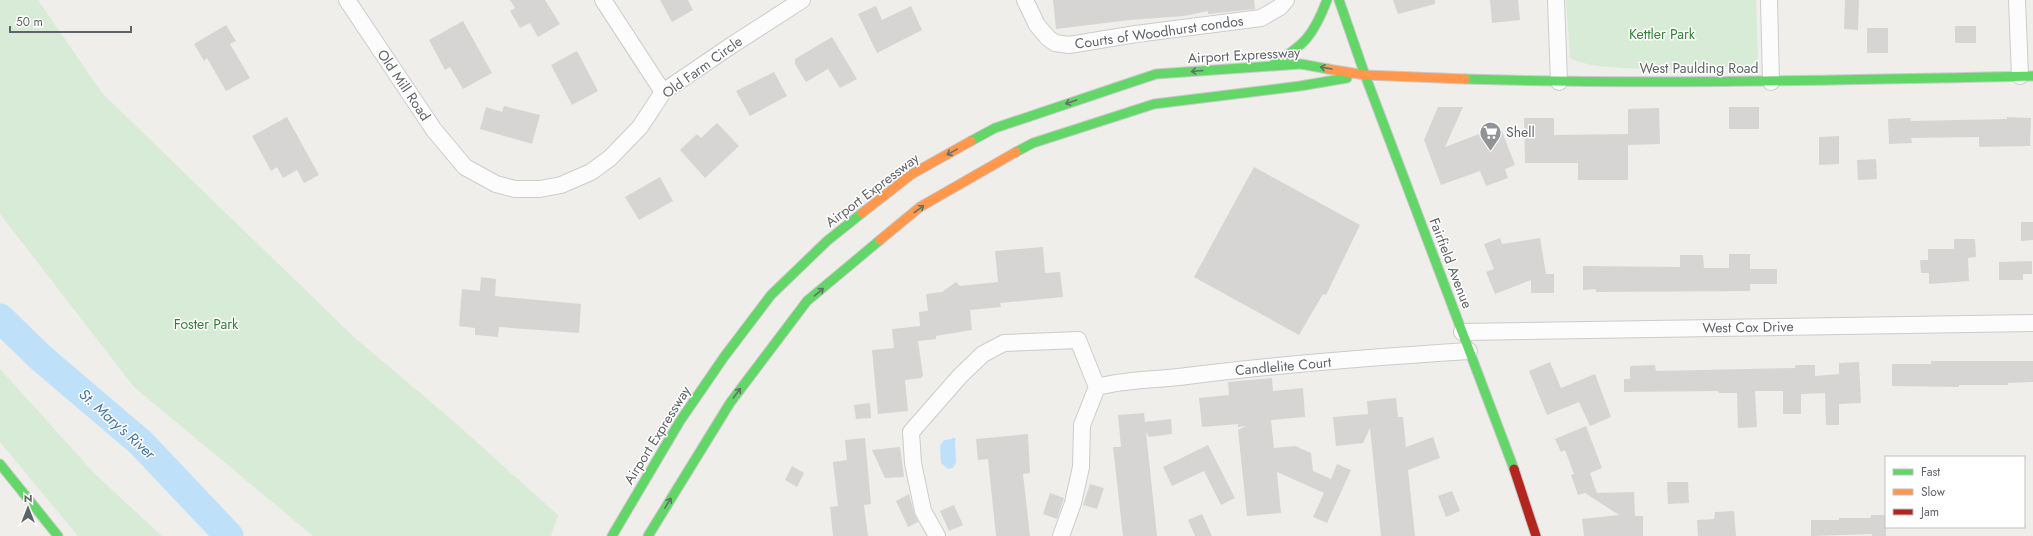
<svg xmlns="http://www.w3.org/2000/svg" width="2033" height="536" viewBox="0 0 2033 536" font-family="Jost,sans-serif">
	<style>
		.green { fill: #d8ebd6 }
		.water { fill: #bfe0f9 }
		.lines { fill: none; stroke-linecap: round; stroke-linejoin: round }
		.river { stroke: #bfe0f9; stroke-width: 29 }
		.building { fill: #d6d5d3 }
		.street-casing { stroke: #cbcccc; stroke-width: 18 }
		.fast-casing { stroke: #cacacb; stroke-width: 11 }
		.slow-casing { stroke: #cacacb; stroke-width: 11 }
		.jam-casing { stroke: #cacacb; stroke-width: 11 }
		.street { stroke: #fdfcfc; stroke-width: 16 }
		.fast { stroke: #63d668; stroke-width: 9 }
		.slow { stroke: #ff974d; stroke-width: 9 }
		.jam { stroke: #b3261e; stroke-width: 9 }
		.oneway { stroke: #607468 }
		.labels { text-anchor: middle; stroke-width: 3; stroke-linejoin: round; paint-order: stroke }
		.street-label { font-size: 14px; fill: #5f6368; stroke: #fff }
		.park-label { font-size: 14px; fill: #348238; stroke: #fff }
		.poi-label { font-size: 14px; fill: #5f6368; stroke: #fff; text-anchor: start }
		.water-label { font-size: 15px; font-style: italic; fill: #4174aa; stroke: #fff }
	</style>
	<rect width="100%" height="100%" fill="#efeeea"/>
	<!-- green -->
	<path class="green" d="M0 0H38L102 93 355 338 451 419 558 515 551 536H313L134 387 0 214Z
		M1566 0H1756L1758 58 1750 66C1712 67 1598 75 1570 58Z
		M0 369 96 475 162 536H78L0 442Z"/>
	<!-- water -->
	<path class="water" d="M953 437 956 439 955 441 956 462 953 468 948 469 941 463 940 446 944 440 952 439Z"/>
	<g class="lines">
		<!-- river -->
		<path class="river" d="M0 318 40 357 141 443 229 536"/>
	</g>
	<!-- building -->
	<path class="building" d="M510 0H545L560 24 538 37 530 23 520 28 510 11 515 8Z
		M660 0H688L693 10 672 22Z
		M1053 0H1254L1255 9 1208 14V11L1184 16 1130 20 1056 29Z
		M1393 0H1435V4L1398 14Z
		M1490 0H1518L1520 20 1492 23Z
		M1845 0H1859L1858 30 1844 29Z
		M876 6 882 20 911 6 922 30 877 53 858 14Z
		M463 21 492 73 463 89 450 67 445 70 429 40Z
		M226 25 236 41 230 44 250 78 226 91 207 58 204 61 194 44Z
		M1955 26H1976V43H1955Z
		M1867 28H1888V53H1867Z
		M832 37 857 79 840 88 828 69 806 82 795 64V59Z
		M577 51 598 91 572 105 551 65Z
		M774 72 787 96 750 116 736 91Z
		M504 106 540 115 532 144 480 129 486 107 502 112Z
		M1438 107H1463L1445 147 1500 126 1515 165 1505 169 1508 178 1486 186 1480 171 1441 185 1424 140Z
		M1729 107H1759V129H1729Z
		M1659 108 1660 144 1628 145V180H1578V163H1525L1524 118H1554V135L1628 134V109Z
		M287 117 319 175 304 183 297 170 283 178 277 167 271 171 252 136Z
		M2007 117 2031 118 2030 146 1979 147V137L1911 138 1912 143 1889 144 1888 119 1910 118 1911 121 2007 119Z
		M717 123 739 146 705 178 680 150 697 134 701 138Z
		M1839 136V164L1819 165V137Z
		M1876 159 1877 179 1858 180 1857 160Z
		M1254 167 1360 225 1326 295 1323 294 1299 335 1194 277Z
		M660 177 673 201 639 220 625 197Z
		M2021 222H2033V240L2021 241Z
		M1500 238 1502 244 1540 238 1546 274H1554V293H1531V280L1495 294 1486 272 1494 269 1484 244Z
		M1954 239H1975L1976 257 1968 258 1969 281 1929 284V273H1921L1920 260H1928V249H1954Z
		M1043 247 1045 273 1060 272 1063 297 1000 303 1001 307 970 310 972 330 936 336V339L918 341 923 376 921 378 905 380 908 411 878 414 872 350 894 348 892 329 920 326 919 312 928 311 926 294 942 292 956 282 960 286 998 282 995 251Z
		M1729 254H1750V269H1777V284H1750V291L1596 292V289L1583 290V266L1680 267V255H1703L1704 268H1729Z
		M2032 261V274H2023V280H1999V262Z
		M481 277 496 279 495 296 581 304 579 333 499 327 498 337 475 335V328L459 326 462 289 480 291Z
		M1931 361H2033V382L2008 383V385H1959V387L1892 386V364H1931Z
		M1550 362 1561 388 1595 374 1611 417 1590 426 1579 402 1547 415 1529 371Z
		M1859 362 1861 403 1839 404V425H1826L1825 393 1801 394V414H1783V391H1755L1757 427 1738 428 1737 393H1719L1718 391 1624 392V379H1630V366L1655 365 1656 371 1795 368V365H1815V376L1839 374V363Z
		M1272 378 1273 391 1303 388 1305 417 1271 420 1274 448 1295 446 1311 453 1313 471 1331 479 1337 464 1351 470 1327 523 1313 517 1324 493 1277 472 1281 513 1247 516 1238 430 1246 426 1238 427V424L1202 427 1199 398 1229 395 1228 382Z
		M1396 398 1398 417H1403L1406 447 1433 437 1440 458 1408 470 1415 536H1381L1370 428 1363 443 1336 446 1333 417 1368 414 1367 401Z
		M870 403 871 418 856 419 854 405Z
		M1144 413 1145 422 1171 419 1172 434 1149 437 1146 432 1157 536H1123L1113 447H1121L1118 415Z
		M1586 426 1602 468 1590 473 1597 493 1634 492 1635 516H1643V536H1584L1582 519 1619 515 1585 493 1578 495 1571 475 1574 474 1565 450 1561 452 1555 439Z
		M1028 434 1030 473 1023 474 1030 536H996L988 459 978 460 976 439Z
		M865 438 871 504 864 505 868 536H833L830 507 838 506 833 462 847 460 845 440Z
		M1208 445 1235 498 1221 505 1204 471 1172 486 1163 467Z
		M900 447 904 477 885 478 872 450Z
		M792 466 804 473 797 487 785 480Z
		M1667 482H1688L1689 503 1668 504Z
		M1090 484 1104 488 1097 509 1083 505Z
		M1452 491 1460 511 1446 517 1438 496Z
		M1050 493 1064 498 1057 519 1043 514Z
		M909 494 914 513 918 522 908 527 896 501Z
		M954 505 963 525 949 531 940 511Z
		M1734 511 1736 536H1698L1697 520 1714 519 1715 512Z
		M1202 514 1212 536H1195L1188 520Z
		M1871 515H1886V536H1872V534L1811 536V520H1839V518H1871Z"/>
	<g class="lines">
		<defs>
			<path id="street" d="M347 0 434 130 465 167 496 184 515 189H540L561 185 591 172 610 158 640 127 663 92 732 45 802 0
				M603 0 663 92
				M1025 0 1037 25 1048 38 1055 43 1069 45 1136 34 1261 18 1280 7 1286 0
				M1556 0 1559 82
				M1769 0 1771 82
				M2017 0 2020 76
				M1462 332 2033 323
				M1097 387C1127 379 1157 380 1187 376 1281 364 1375 357 1469 351
				M937 536 923 511 913 463 911 432 960 376 983 354 1004 343 1078 340 1097 387 1082 425 1081 467 1073 503 1061 536"/>
			<path id="fast" d="M1339 0 1365 75 1514 469
				M1271 66C1304 45 1313 37 1327 0
				M1465 79C1654 85 1844 80 2033 76
				M971 141 995 128 1156 74 1301 64 1328 69
				M1016 152 1033 143 1154 104 1300 86 1347 78
				M0 464 58 536
				M612 536 680 421 724 357 771 295 827 241 862 213
				M648 536 730 403 807 301 880 240"/>
			<path id="slow" d="M1328 69 1365 75 1465 79
				M862 213 912 174 971 141
				M880 240 920 207 1016 152"/>
			<path id="jam" d="M1514 469 1536 536"/>
		</defs>
		<!-- street casing -->
		<use href="#street" class="street-casing"/>
		<!-- fast casing -->
		<use href="#fast" class="fast-casing"/>
		<!-- slow casing -->
		<use href="#slow" class="slow-casing"/>
		<!-- jam casing -->
		<use href="#jam" class="jam-casing"/>
		<!-- street -->
		<use href="#street" class="street"/>
		<!-- fast -->
		<use href="#fast" class="fast"/>
		<!-- slow -->
		<use href="#slow" class="slow"/>
		<!-- jam -->
		<use href="#jam" class="jam"/>
	</g>
	<!-- one-way arrows -->
	<defs><path id="oneway-shaft" d="M-6 0H5M1.5-3L5.5 0L1.5 3" fill="none" stroke-width="1.6" stroke-linecap="round" stroke-linejoin="round"/></defs>
	<g class="oneway">
		<use href="#oneway-shaft" transform="translate(1326 68) rotate(-170)"/>
		<use href="#oneway-shaft" transform="translate(1197 71) rotate(175)"/>
		<use href="#oneway-shaft" transform="translate(1071 102) rotate(161)"/>
		<use href="#oneway-shaft" transform="translate(952 152) rotate(151)"/>
		<use href="#oneway-shaft" transform="translate(919 209) rotate(-36)"/>
		<use href="#oneway-shaft" transform="translate(819 292) rotate(-40)"/>
		<use href="#oneway-shaft" transform="translate(737 393) rotate(-53)"/>
		<use href="#oneway-shaft" transform="translate(668 503) rotate(-58)"/>
	</g>
	<!-- icons -->
	<defs>
		<symbol id="supermarket-pin" viewBox="-11 -11 22 30"><path d="M0 17L-7.5 6A9.5 9.5 0 1 1 7.5 6Z" fill="#919496" stroke="#fff"/><path d="M-6-5.5h2.5l.6 2H6L4.5 2H-2.5L-4.4-4H-6ZM-1.5 3.2a1.3 1.3 0 1 0 .1 0ZM3 3.2a1.3 1.3 0 1 0 .1 0Z" fill="#fff"/></symbol>
	</defs>
	<g fill-rule="evenodd">
		<use href="#supermarket-pin" x="1478" y="120" width="25" height="34"/>
	</g>
	<g class="labels">
		<!-- street labels -->
		<g class="street-label">
			<text transform="translate(1159 32) rotate(-8)" y="5">Courts of Woodhurst condos</text>
			<text transform="translate(1244 55) rotate(-3)" y="5">Airport Expressway</text>
			<text transform="translate(702 67) rotate(-36)" y="5">Old Farm Circle</text>
			<text x="1699" y="73">West Paulding Road</text>
			<text transform="translate(404 85) rotate(56)" y="5">Old Mill Road</text>
			<text transform="translate(872 190) rotate(-37)" y="5">Airport Expressway</text>
			<text transform="translate(1451 263) rotate(69)" y="5">Fairfield Avenue</text>
			<text transform="translate(1748 327) rotate(-1)" y="5">West Cox Drive</text>
			<text transform="translate(1283 366) rotate(-5)" y="5">Candlelite Court</text>
			<text transform="translate(657 435) rotate(-58)" y="5">Airport Expressway</text>
		</g>
		<!-- park labels -->
		<g class="park-label">
			<text x="1662" y="39">Kettler Park</text>
			<text x="206" y="329">Foster Park</text>
		</g>
		<!-- poi labels -->
		<g class="poi-label">
			<text x="1506" y="137">Shell</text>
		</g>
		<!-- water labels -->
		<g class="water-label">
			<text transform="translate(117 424) rotate(42)" y="5">St. Mary's River</text>
		</g>
	</g>
	<!-- legend -->
	<rect x="1885" y="456" width="140" height="72" fill="#ffffff" stroke="#bfc1c3"/>
	<rect x="1893" y="469" width="20" height="6" fill="#63d668" stroke="#bfc1c3"/>
	<text x="1921" y="476" font-size="12" fill="#5f6368">Fast</text>
	<rect x="1893" y="489" width="20" height="6" fill="#ff974d" stroke="#bfc1c3"/>
	<text x="1921" y="496" font-size="12" fill="#5f6368">Slow</text>
	<rect x="1893" y="509" width="20" height="6" fill="#b3261e" stroke="#bfc1c3"/>
	<text x="1921" y="516" font-size="12" fill="#5f6368">Jam</text>
	<!-- north arrow -->
	<g transform="translate(28 508)" stroke="#ffffff" stroke-width="3" paint-order="stroke">
	<path d="M0-3L7 15L0 10L-7 15Z" fill="#5f6368"/>
	<text y="-6" font-size="11" font-weight="bold" text-anchor="middle" fill="#5f6368">N</text>
	</g>
	<!-- scale -->
	<path d="M10 26v6h121v-6" fill="none" stroke="#5f6368" stroke-width="2"/>
	<text x="16" y="26" font-size="12" fill="#5f6368" stroke="#ffffff" stroke-width="3" paint-order="stroke">50 m</text>
</svg>
